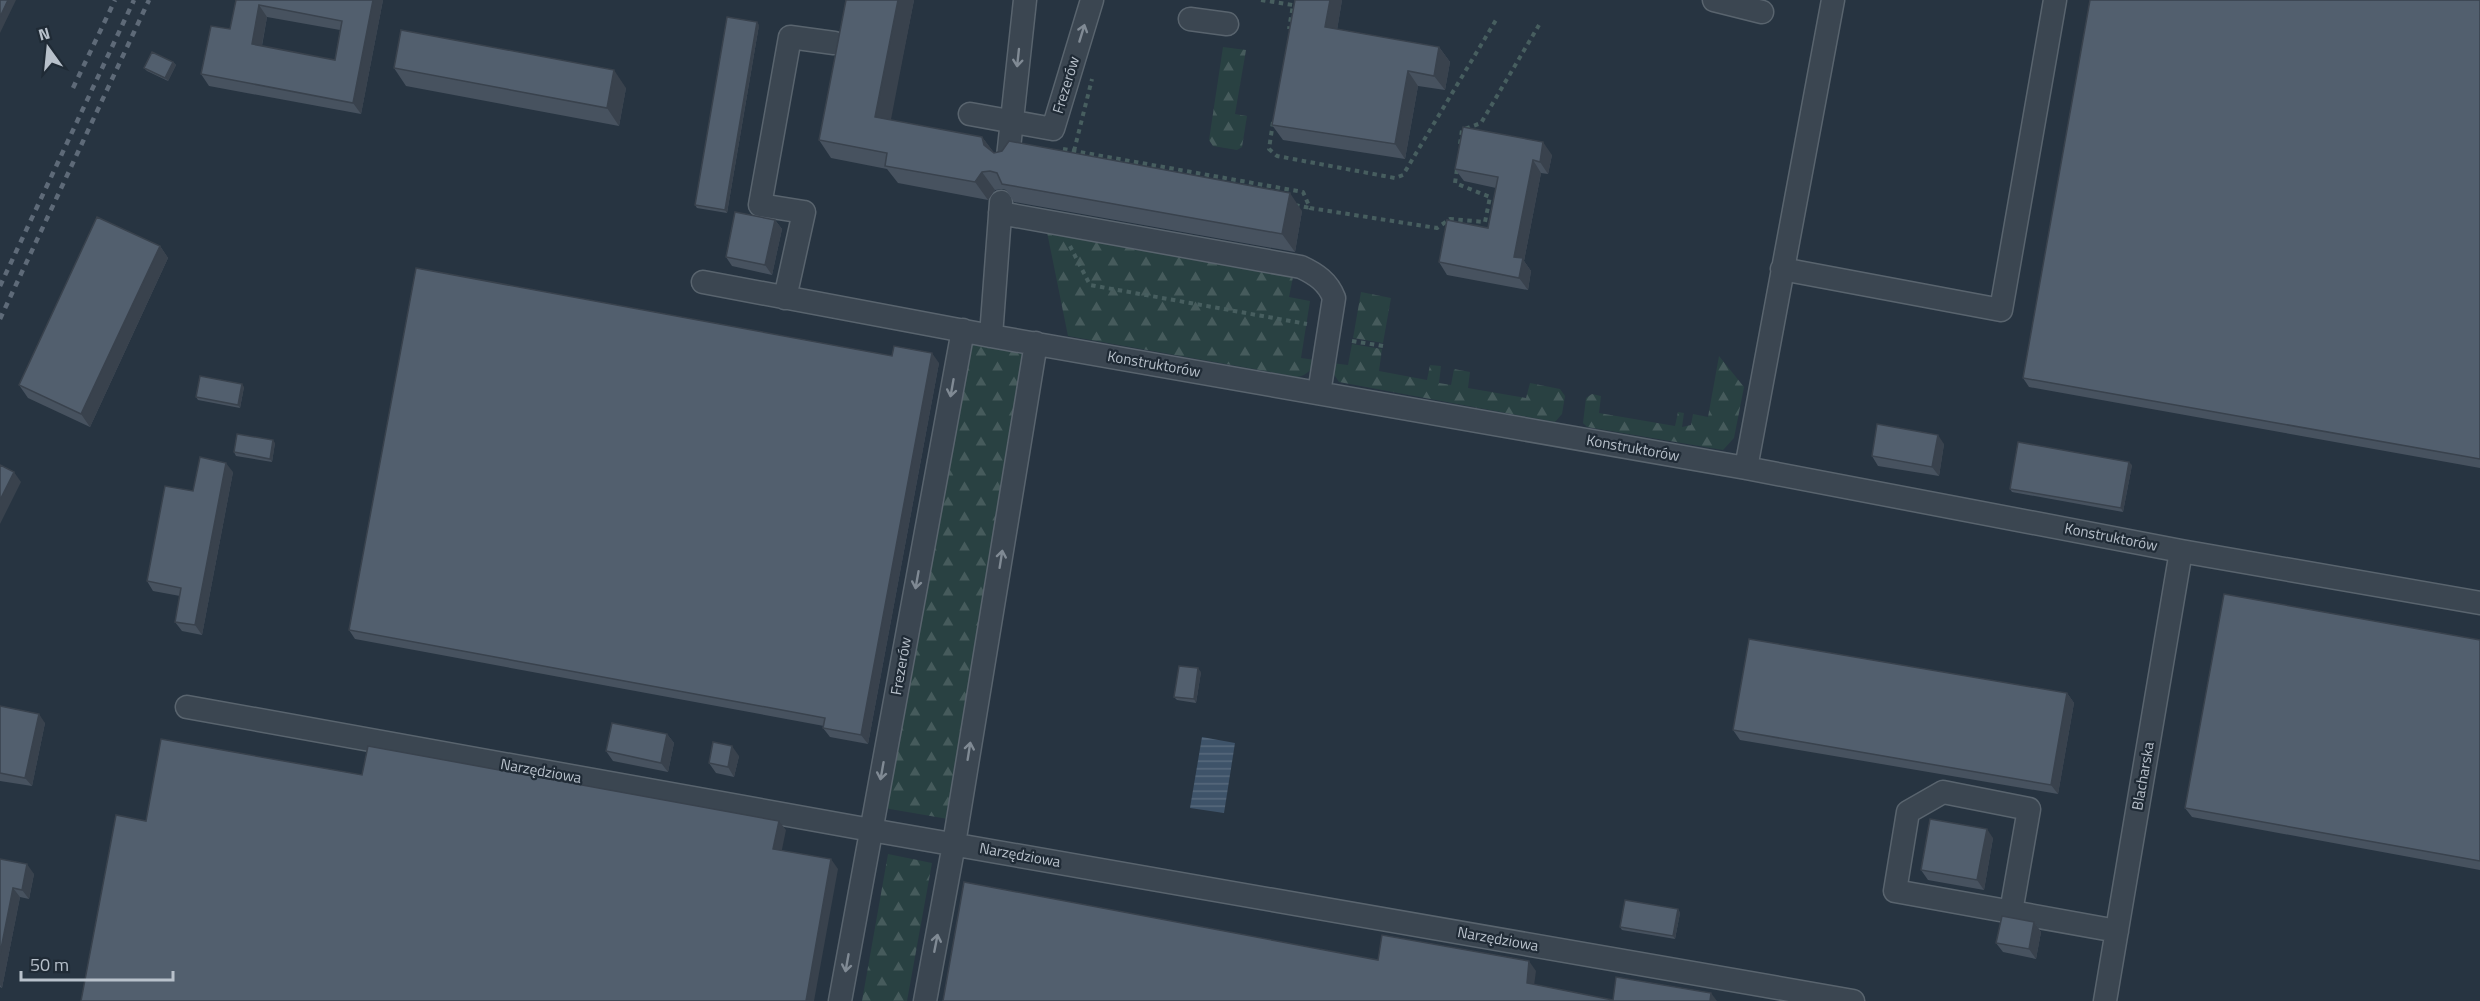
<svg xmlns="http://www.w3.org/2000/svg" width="2480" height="1001" viewBox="0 0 2480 1001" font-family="'Titillium Web',sans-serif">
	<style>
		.forest { fill: url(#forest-firs) }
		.water { fill: url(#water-rules) }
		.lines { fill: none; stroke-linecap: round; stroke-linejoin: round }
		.minor-casing { stroke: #59646e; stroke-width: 25 }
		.path { stroke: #475e5f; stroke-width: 4; stroke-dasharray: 4.5 4.5; stroke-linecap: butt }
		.minor { stroke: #3b4651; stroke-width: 22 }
		.rail { stroke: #5e6a78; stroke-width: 4.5; stroke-dasharray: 6 6; stroke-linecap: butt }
		.wall { fill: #47525f; fill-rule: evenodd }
		.shaded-wall { fill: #39424d }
		.building { fill: #525f6e; stroke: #39424d; stroke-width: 1.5; fill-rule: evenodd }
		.oneway { stroke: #808a94 }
		.labels { text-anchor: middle; stroke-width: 4.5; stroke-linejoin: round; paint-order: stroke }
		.street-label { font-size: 15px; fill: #b8c1cb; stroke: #202b36 }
	</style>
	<defs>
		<pattern id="forest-firs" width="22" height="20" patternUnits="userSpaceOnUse" patternTransform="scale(1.5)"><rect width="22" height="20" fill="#294142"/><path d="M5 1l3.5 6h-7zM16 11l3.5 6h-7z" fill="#465b5c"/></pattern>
		<pattern id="water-rules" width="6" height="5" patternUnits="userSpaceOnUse" patternTransform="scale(1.5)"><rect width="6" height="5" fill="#3e5369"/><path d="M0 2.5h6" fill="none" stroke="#586a7d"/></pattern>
	</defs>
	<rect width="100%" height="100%" fill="#273441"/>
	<!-- forest -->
	<path class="forest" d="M1223 47 1246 50 1235 114 1247 116 1242 147 1237 150 1213 146 1209 140Z
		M1046 227 1294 272 1289 297 1310 301 1301 358 1315 360C1313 369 1307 375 1298 377L1068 336Z
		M1361 292 1391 298 1383 343 1353 338Z
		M970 343 1025 353 948 819 884 808Z
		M1352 344 1382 349 1379 371 1427 380 1430 365 1441 366 1439 383 1451 385 1454 369 1470 372 1468 388 1526 398 1530 383 1560 389 1565 396 1562 414 1555 422 1339 382 1333 373 1331 363 1348 365Z
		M1719 356 1744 387 1734 438 1723 450 1587 427 1583 423 1586 398 1592 394 1601 396 1599 413 1675 426 1678 412 1684 413 1682 427 1691 425 1693 414 1708 417Z
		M888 854 932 863 907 1001H862Z"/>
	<!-- water -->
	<path class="water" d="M1202 737 1235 743 1224 813 1190 808Z"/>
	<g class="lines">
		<defs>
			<path id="minor" d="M1714 0 1762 12
				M1190 19 1227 24
				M970 114 1053 129 1092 0
				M1008 157 1025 0
				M1000 213 1301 267C1316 274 1328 282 1334 298L1319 393
				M1782 269 2001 310 2055 0
				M703 282 991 336 1746 468 2181 551 2480 603
				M785 298 804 212 760 205 790 37 834 43
				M991 336 1001 202
				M1746 468 1833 0
				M187 707 871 830 1853 1001
				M2011 912 2029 809 1943 792 1908 812 1895 891 2117 931
				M840 1001 963 330
				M925 1001 954 844 1036 343
				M2105 1001 2181 551"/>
		</defs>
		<!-- minor casing -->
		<use href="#minor" class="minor-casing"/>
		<!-- path -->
		<path class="path" d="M1261 0 1293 5 1289 29
			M1273 122 1269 149 1277 156 1395 178 1403 175 1496 20
			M1460 144 1462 130 1481 123 1539 25
			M1063 149 1303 192 1310 208 1437 228 1450 219 1485 222 1490 197 1455 183 1457 169
			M1074 151 1092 79
			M1295 205 1310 208
			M1070 246 1090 285 1307 324
			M1352 341 1383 346"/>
		<!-- minor -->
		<use href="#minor" class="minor"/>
		<!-- rail -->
		<path class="rail" d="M73 88 115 0
			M0 286 134 0
			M0 319 149 0"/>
	</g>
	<!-- wall -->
	<path class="wall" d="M236 0H383L361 114 209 86 201 74 230 29ZM267 17 340 30 335 60 262 46Z
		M846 0H914L890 120 982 137 994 153 1302 211 1295 252 1014 202 1006 190 1003 189 995 190 988 200 898 183 887 169 831 158 819 140Z
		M1295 0H1342L1337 30 1439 47 1450 62 1445 90 1418 86 1405 159 1283 140 1272 125Z
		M2480 0V468L2029 387 2023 378Z
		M759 25 727 213 697 208 695 205Z
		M173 62 176 65 168 81 147 71 144 68Z
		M394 68 626 88 619 126 406 86Z
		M1552 155 1548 174 1541 173 1524 261 1531 271 1528 290 1447 275 1439 262 1488 228 1496 188 1464 181 1455 169Z
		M775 220 782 229 772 275 732 266 726 257Z
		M160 246 168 258 90 427 28 398 19 385Z
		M892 356 939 363 868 744 830 737 823 728 824 726 355 639 349 630Z
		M244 387 240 408 198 400 196 397Z
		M275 443 272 462 236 456 234 452Z
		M1944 444 1939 476 1878 466 1872 456Z
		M2132 465 2123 512 2012 492 2010 489Z
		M233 472 202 635 182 631 175 622 180 596 153 591 147 581 193 491Z
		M2480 640V870L2192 817 2185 808Z
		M1201 672 1196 703 1177 700 1174 697Z
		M2067 693 2074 703 2058 794 1740 740 1733 730Z
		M0 706 45 723 32 786 0 781Z
		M667 734 674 743 668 772 613 761 606 751Z
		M739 756 734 777 716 773 709 763Z
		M1993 838 1984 890 1928 880 1921 870Z
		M0 859 34 874 29 899 20 897 2 988 0 987Z
		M1678 909 1680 913 1675 939 1622 930 1620 927Z
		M2034 922 2041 932 2036 959 2003 952 1996 943Z"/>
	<!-- shaded-wall -->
	<path class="shaded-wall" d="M8 0H16L0 33V17Z
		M373 0H383L361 114 353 103Z
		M898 0H914L888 135 875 117Z
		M1330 0H1342L1335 42 1325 27Z
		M259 5 267 17 260 55 252 44Z
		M757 22 759 25 727 213 725 210Z
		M1439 47 1450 62 1445 90 1434 76Z
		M173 62 176 65 168 81 165 78Z
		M614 70 626 88 619 126 607 108Z
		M1408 71 1418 86 1405 159 1395 144Z
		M982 137 995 154 984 145Z
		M1543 142 1552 155 1548 174 1540 162Z
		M1533 160 1541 173 1524 261 1531 271 1528 290 1519 278 1514 257Z
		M982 172 995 190 988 200 975 182Z
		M1290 193 1302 211 1295 252 1282 234Z
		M775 220 782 229 772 275 765 265Z
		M160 246 168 258 90 427 81 414Z
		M932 353 939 363 868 744 861 735Z
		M242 384 244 387 240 408 238 405Z
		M1938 435 1944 444 1939 476 1932 467Z
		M273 440 275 443 272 462 270 459Z
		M2129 462 2132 465 2123 512 2121 508Z
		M226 463 233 472 202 635 195 625Z
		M14 472 21 482 0 524V500Z
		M1198 668 1201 672 1196 703 1194 699Z
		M2067 693 2074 703 2058 794 2051 785Z
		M39 714 45 723 32 786 25 778Z
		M667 734 674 743 668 772 661 763Z
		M732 746 739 756 734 777 728 767Z
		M779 821 786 830 780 859 773 849Z
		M1987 829 1993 838 1984 890 1977 880Z
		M831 859 838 869 814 1001H806Z
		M27 864 34 874 29 899 22 890Z
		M13 888 20 897 2 988 0 985V954Z
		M1678 909 1680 913 1675 939 1673 936Z
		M2034 922 2041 932 2036 959 2029 949Z
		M1529 961 1536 971 1533 993 1527 983Z
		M1711 993 1717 1001H1710Z"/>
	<!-- building -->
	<path class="building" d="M0 0H8L0 17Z
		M236 0H373L353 103 201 74 211 26 230 29ZM259 5 342 21 335 60 252 44Z
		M846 0H898L875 117 982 137 984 145 994 153 1002 151 1009 141 1290 193 1282 234 1002 184 997 173 990 171 982 172 975 182 885 166 887 153 819 140Z
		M1295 0H1330L1325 27 1439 47 1434 76 1408 71 1395 144 1272 125Z
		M2090 0H2480V459L2023 378Z
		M727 17 757 22 725 210 695 205Z
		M401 30 614 70 607 108 394 68Z
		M152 52 173 62 165 78 144 68Z
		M1463 127 1543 142 1540 162 1533 160 1514 257 1523 258 1519 278 1439 262 1447 220 1488 228 1498 177 1455 169Z
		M735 212 775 220 765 265 726 257Z
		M97 217 160 246 81 414 19 385Z
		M416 268 892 356 894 346 932 353 861 735 823 728 825 718 349 630Z
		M200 376 242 384 238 405 196 397Z
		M1877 424 1938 435 1932 467 1872 456Z
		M237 434 273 440 270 459 234 452Z
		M2018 442 2129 462 2121 508 2010 489Z
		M200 457 226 463 195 625 175 622 181 588 147 581 165 486 193 491Z
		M0 465 14 472 0 500Z
		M2224 594 2480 640V861L2185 808Z
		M1749 639 2067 693 2051 785 1733 730Z
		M1179 666 1198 668 1194 699 1174 697Z
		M0 706 39 714 25 778 0 773Z
		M612 723 667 734 661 763 606 751Z
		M161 739 362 775 368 746 779 821 773 849 831 859 806 1001H81L116 815 146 821Z
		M713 742 732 746 728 767 709 763Z
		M1930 819 1987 829 1977 880 1921 870Z
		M0 859 27 864 22 890 13 888 0 954Z
		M964 882 1378 960 1382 935 1529 961 1527 983 1613 1000 1616 977 1711 993 1710 1001H943Z
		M1625 900 1678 909 1673 936 1620 927Z
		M2002 916 2034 922 2029 949 1996 943Z"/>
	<!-- one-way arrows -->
	<defs><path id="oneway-shaft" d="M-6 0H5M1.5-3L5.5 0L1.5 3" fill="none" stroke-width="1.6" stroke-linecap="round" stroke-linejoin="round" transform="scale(1.5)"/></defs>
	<g class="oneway">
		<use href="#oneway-shaft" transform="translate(1082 33) rotate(-73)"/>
		<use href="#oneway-shaft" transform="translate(1018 58) rotate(96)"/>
		<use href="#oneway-shaft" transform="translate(952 388) rotate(100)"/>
		<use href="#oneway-shaft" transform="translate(1001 559) rotate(-81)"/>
		<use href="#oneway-shaft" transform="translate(917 580) rotate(100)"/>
		<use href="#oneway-shaft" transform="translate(969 751) rotate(-81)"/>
		<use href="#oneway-shaft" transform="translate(882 771) rotate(100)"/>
		<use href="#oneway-shaft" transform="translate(936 943) rotate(-79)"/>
		<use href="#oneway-shaft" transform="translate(847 963) rotate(100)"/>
	</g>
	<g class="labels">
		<!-- street labels -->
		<g class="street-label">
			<text transform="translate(1066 85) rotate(-73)" y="5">Frezerów</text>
			<text transform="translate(1154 364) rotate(10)" y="5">Konstruktorów</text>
			<text transform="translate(1633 448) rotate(10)" y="5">Konstruktorów</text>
			<text transform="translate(2111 537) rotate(11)" y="5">Konstruktorów</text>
			<text transform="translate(901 666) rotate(-80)" y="5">Frezerów</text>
			<text transform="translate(541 771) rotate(10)" y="5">Narzędziowa</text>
			<text transform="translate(2143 776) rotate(-80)" y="5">Blacharska</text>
			<text transform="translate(1020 855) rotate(10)" y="5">Narzędziowa</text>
			<text transform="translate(1498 939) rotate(10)" y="5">Narzędziowa</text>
		</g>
	</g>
	<!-- north arrow -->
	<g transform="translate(48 48) rotate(345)" stroke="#202b36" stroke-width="4.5" paint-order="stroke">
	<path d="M0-4.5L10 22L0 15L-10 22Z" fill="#b8c1cb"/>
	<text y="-9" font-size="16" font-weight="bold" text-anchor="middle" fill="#b8c1cb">N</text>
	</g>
	<!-- scale -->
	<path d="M21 971v9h152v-9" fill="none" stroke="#b8c1cb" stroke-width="3"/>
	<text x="30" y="971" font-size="18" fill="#b8c1cb" stroke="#202b36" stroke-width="4.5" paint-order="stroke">50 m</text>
</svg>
